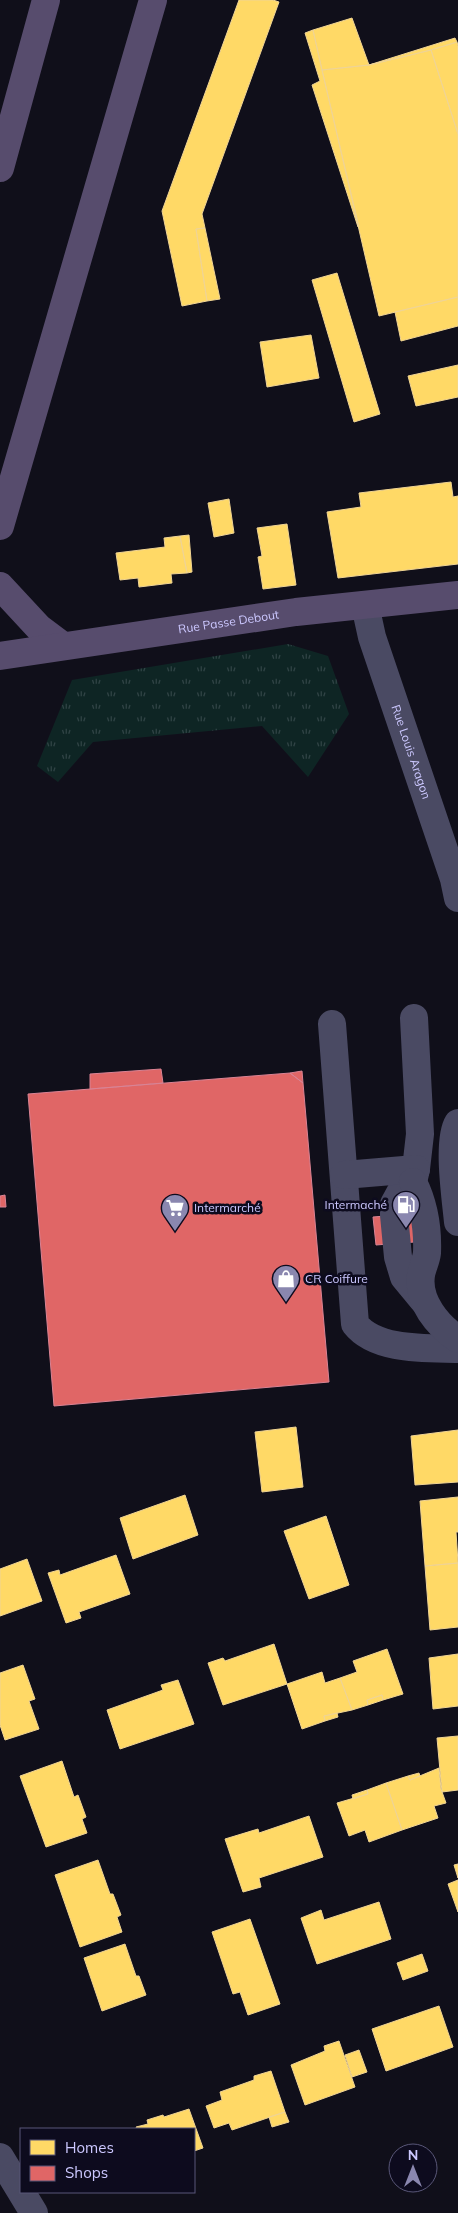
<svg xmlns="http://www.w3.org/2000/svg" width="458" height="2213" viewBox="0 0 458 2213" font-family="Mulish,sans-serif">
	<style>
		.grass { fill: url(#grass-tufts) }
		.homes { fill: #ffd966; stroke: #f0d494 }
		.shops { fill: #e06666; stroke: #da8394 }
		.lines { fill: none; stroke-linecap: round; stroke-linejoin: round }
		.minor { stroke: #4a4a63; stroke-width: 28 }
		.major { stroke: #574c6d; stroke-width: 28 }
		.labels { text-anchor: middle; stroke-width: 5; stroke-linejoin: round; paint-order: stroke }
		.street-label { font-size: 12px; fill: #ccc8ff; stroke: #0d0b1e }
		.poi-label { font-size: 12px; fill: #ccc8ff; stroke: #0d0b1e; text-anchor: start }
	</style>
	<defs>
		<pattern id="grass-tufts" width="24" height="20" patternUnits="userSpaceOnUse" patternTransform="scale(1.25)"><rect width="24" height="20" fill="#0e2524"/><path d="M3 7l-1-3M5 7V3M7 7l1-3M15 17l-1-3M17 17v-4M19 17l1-3" fill="none" stroke="#304345"/></pattern>
	</defs>
	<rect width="100%" height="100%" fill="#100f1a"/>
	<!-- grass -->
	<path class="grass" d="M288 644 328 656 349 714 308 777 262 726 93 742 58 782 37 766 72 680Z"/>
	<!-- homes -->
	<path class="homes" d="M239 0H273L279 2 202 214 205 228 196 229 207 301 182 306 162 211Z
		M352 18 369 65 322 70 313 30Z
		M313 30 322 70 359 227H358L312 85 320 81 305 33Z
		M455 38 457 42 431 50 369 65Z
		M457 42 458 46V134L431 50Z
		M431 50 458 134V297L379 316 322 70 369 65Z
		M205 228 220 299 207 301 196 229Z
		M337 273 380 414 354 422 312 280Z
		M458 297V326L401 341 395 312Z
		M311 335 319 378 267 387 260 342Z
		M458 365V397L416 406 408 376Z
		M451 482 453 497 458 496V564L338 578 327 512 361 507 359 493Z
		M229 499 234 533 214 537 208 503Z
		M287 524 296 585 263 589 258 557 262 556 257 528Z
		M189 535 192 572 187 573 180 536Z
		M180 536 187 573 171 574 172 583 139 587 138 578 120 580 116 553 165 547 164 538Z
		M296 1427 303 1487 262 1492 255 1432Z
		M458 1430V1482L415 1485 411 1436Z
		M185 1495 198 1535 133 1559 120 1518Z
		M458 1497V1532H456L458 1563 425 1566 420 1501Z
		M326 1516 349 1585 309 1599 284 1531Z
		M116 1555 130 1594 79 1612 81 1618 66 1623 48 1573 59 1570 60 1575Z
		M27 1559 42 1601 0 1616V1569Z
		M458 1563V1627L430 1630 425 1566Z
		M274 1644 287 1684 223 1705 208 1663 223 1658 225 1661Z
		M387 1649 403 1694 383 1700 382 1695 367 1700 368 1705 352 1710 340 1678 357 1672 353 1661Z
		M458 1654V1706L433 1709 429 1658Z
		M23 1665 35 1699 29 1701 39 1729 5 1740 0 1725V1673Z
		M322 1672 325 1683 340 1678 352 1710 324 1716 325 1721 302 1729 287 1684Z
		M178 1680 194 1724 120 1749 107 1710 163 1690 161 1685Z
		M382 1695 383 1700 368 1705 367 1700Z
		M337 1713 338 1717 325 1721 324 1716Z
		M458 1736V1790L442 1792 437 1738Z
		M62 1761 74 1797 78 1795 86 1817 82 1819 87 1833 46 1847 20 1776Z
		M439 1768 441 1789 446 1803 434 1806 438 1818 402 1830 386 1783 408 1776 410 1780Z
		M419 1773 420 1776 410 1780 408 1776Z
		M386 1783 402 1830 369 1842 365 1830 349 1836 337 1803 368 1794 367 1790Z
		M367 1790 368 1794 353 1799 352 1795Z
		M309 1816 323 1857 259 1878 261 1887 243 1892 225 1839 258 1829 259 1833Z
		M98 1860 110 1894H113L121 1915 117 1917 122 1932 80 1947 55 1875Z
		M458 1864V1878L454 1865Z
		M458 1880V1912L448 1884Z
		M379 1902 391 1939 317 1964 301 1918 321 1910 324 1920Z
		M250 1919 280 2004 248 2015 240 1992 233 1994 212 1932Z
		M125 1944 136 1976H139L146 1995 102 2011 84 1958Z
		M422 1954 428 1971 403 1980 397 1963Z
		M439 2006 453 2047 386 2071 372 2029Z
		M339 2041 355 2087 305 2105 291 2065 325 2051 324 2046Z
		M359 2050 367 2072 352 2077 345 2055Z
		M271 2071 285 2112 232 2130 229 2123 214 2128 206 2106 222 2100 220 2092 254 2080V2076Z
		M189 2109 203 2148 194 2151V2129H137L136 2127 148 2124 147 2120 163 2115 164 2117Z
		M285 2112 289 2122 272 2127 269 2117Z"/>
	<!-- shops -->
	<path class="shops" d="M161 1069 163 1083 90 1089V1074Z
		M302 1071 303 1083 290 1073Z
		M290 1073 303 1083 329 1382 54 1406 28 1094Z
		M5 1195 6 1207H0V1196Z
		M436 1212 427 1241 376 1245 373 1217Z"/>
	<g class="lines">
		<!-- minor -->
		<g class="minor">
			<path id="s1" d="M365 605 372 637 454 879 458 898"/>
			<path d="M414 1018 420 1134 416 1169 413 1182 400 1193 394 1204V1215L398 1257 404 1277 423 1300"/>
			<path d="M332 1024 355 1324C376 1351 427 1348 458 1349"/>
			<path d="M458 1123C447 1141 456 1200 458 1222"/>
			<path d="M344 1175 416 1169"/>
			<path d="M413 1182C424 1204 428 1228 427 1253 426 1261 422 1268 421 1275 417 1301 438 1326 458 1339"/>
			<path d="M0 2157 34 2213"/>
		</g>
		<!-- major -->
		<g class="major">
			<path d="M0 168 46 0"/>
			<path d="M0 526 153 0"/>
			<path d="M0 586 39 628 63 646"/>
			<path id="s2" d="M0 656 296 612 458 595"/>
		</g>
	</g>
	<!-- icons -->
	<defs>
		<symbol id="fuel-pin" viewBox="-11 -11 22 30"><path d="M0 17L-7.5 6A9.5 9.5 0 1 1 7.5 6Z" fill="#8a87af" stroke="#0d0b1e"/><path d="M-5.5-6h7V0h2V4h1.3V-2.5L3-4.5l.8-.8L6-3V5H2.5V1h-1V6h-7ZM-4.2-4.7v3.2H.2V-4.7Z" fill="#fff"/></symbol>
		<symbol id="supermarket-pin" viewBox="-11 -11 22 30"><path d="M0 17L-7.5 6A9.5 9.5 0 1 1 7.5 6Z" fill="#8a87af" stroke="#0d0b1e"/><path d="M-6-5.5h2.5l.6 2H6L4.5 2H-2.5L-4.4-4H-6ZM-1.5 3.2a1.3 1.3 0 1 0 .1 0ZM3 3.2a1.3 1.3 0 1 0 .1 0Z" fill="#fff"/></symbol>
		<symbol id="shop-pin" viewBox="-11 -11 22 30"><path d="M0 17L-7.5 6A9.5 9.5 0 1 1 7.5 6Z" fill="#8a87af" stroke="#0d0b1e"/><path d="M-5-2.5h2.3a2.7 3.5 0 0 1 5.4 0H5L5.5 6h-11ZM-1.5-2.5h3a1.5 2.3 0 0 0-3 0Z" fill="#fff"/></symbol>
	</defs>
	<g fill-rule="evenodd">
		<use href="#fuel-pin" x="390" y="1189" width="32" height="43"/>
		<use href="#supermarket-pin" x="159" y="1192" width="32" height="43"/>
		<use href="#shop-pin" x="270" y="1263" width="32" height="43"/>
	</g>
	<g class="labels">
		<!-- street labels -->
		<g class="street-label">
			<text dy="4" stroke="none"><textPath href="#s2" startOffset="231">Rue Passe Debout</textPath></text>
			<text dy="4" stroke="none"><textPath href="#s1" startOffset="154">Rue Louis Aragon</textPath></text>
		</g>
		<!-- poi labels -->
		<g class="poi-label">
			<text x="387" y="1209" text-anchor="end">Intermaché</text>
			<text x="194" y="1212">Intermarché</text>
			<text x="305" y="1283">CR Coiffure</text>
		</g>
	</g>
	<!-- legend -->
	<rect x="20" y="2128" width="175" height="65" fill="#0d0b1e" stroke="#595778"/>
	<rect x="30" y="2140" width="25" height="15" fill="#ffd966" stroke="#595778"/>
	<text x="65" y="2153" font-size="15" fill="#ccc8ff">Homes</text>
	<rect x="30" y="2166" width="25" height="15" fill="#e06666" stroke="#595778"/>
	<text x="65" y="2178" font-size="15" fill="#ccc8ff">Shops</text>
	<!-- north arrow -->
	<g transform="translate(413 2168)"><circle r="24" fill="#0d0b1e" stroke="#595778"/>
	<path d="M0-4L9 19L0 12L-9 19Z" fill="#8a87af"/>
	<text y="-8" font-size="14" font-weight="bold" text-anchor="middle" fill="#ccc8ff">N</text>
	</g>
</svg>
